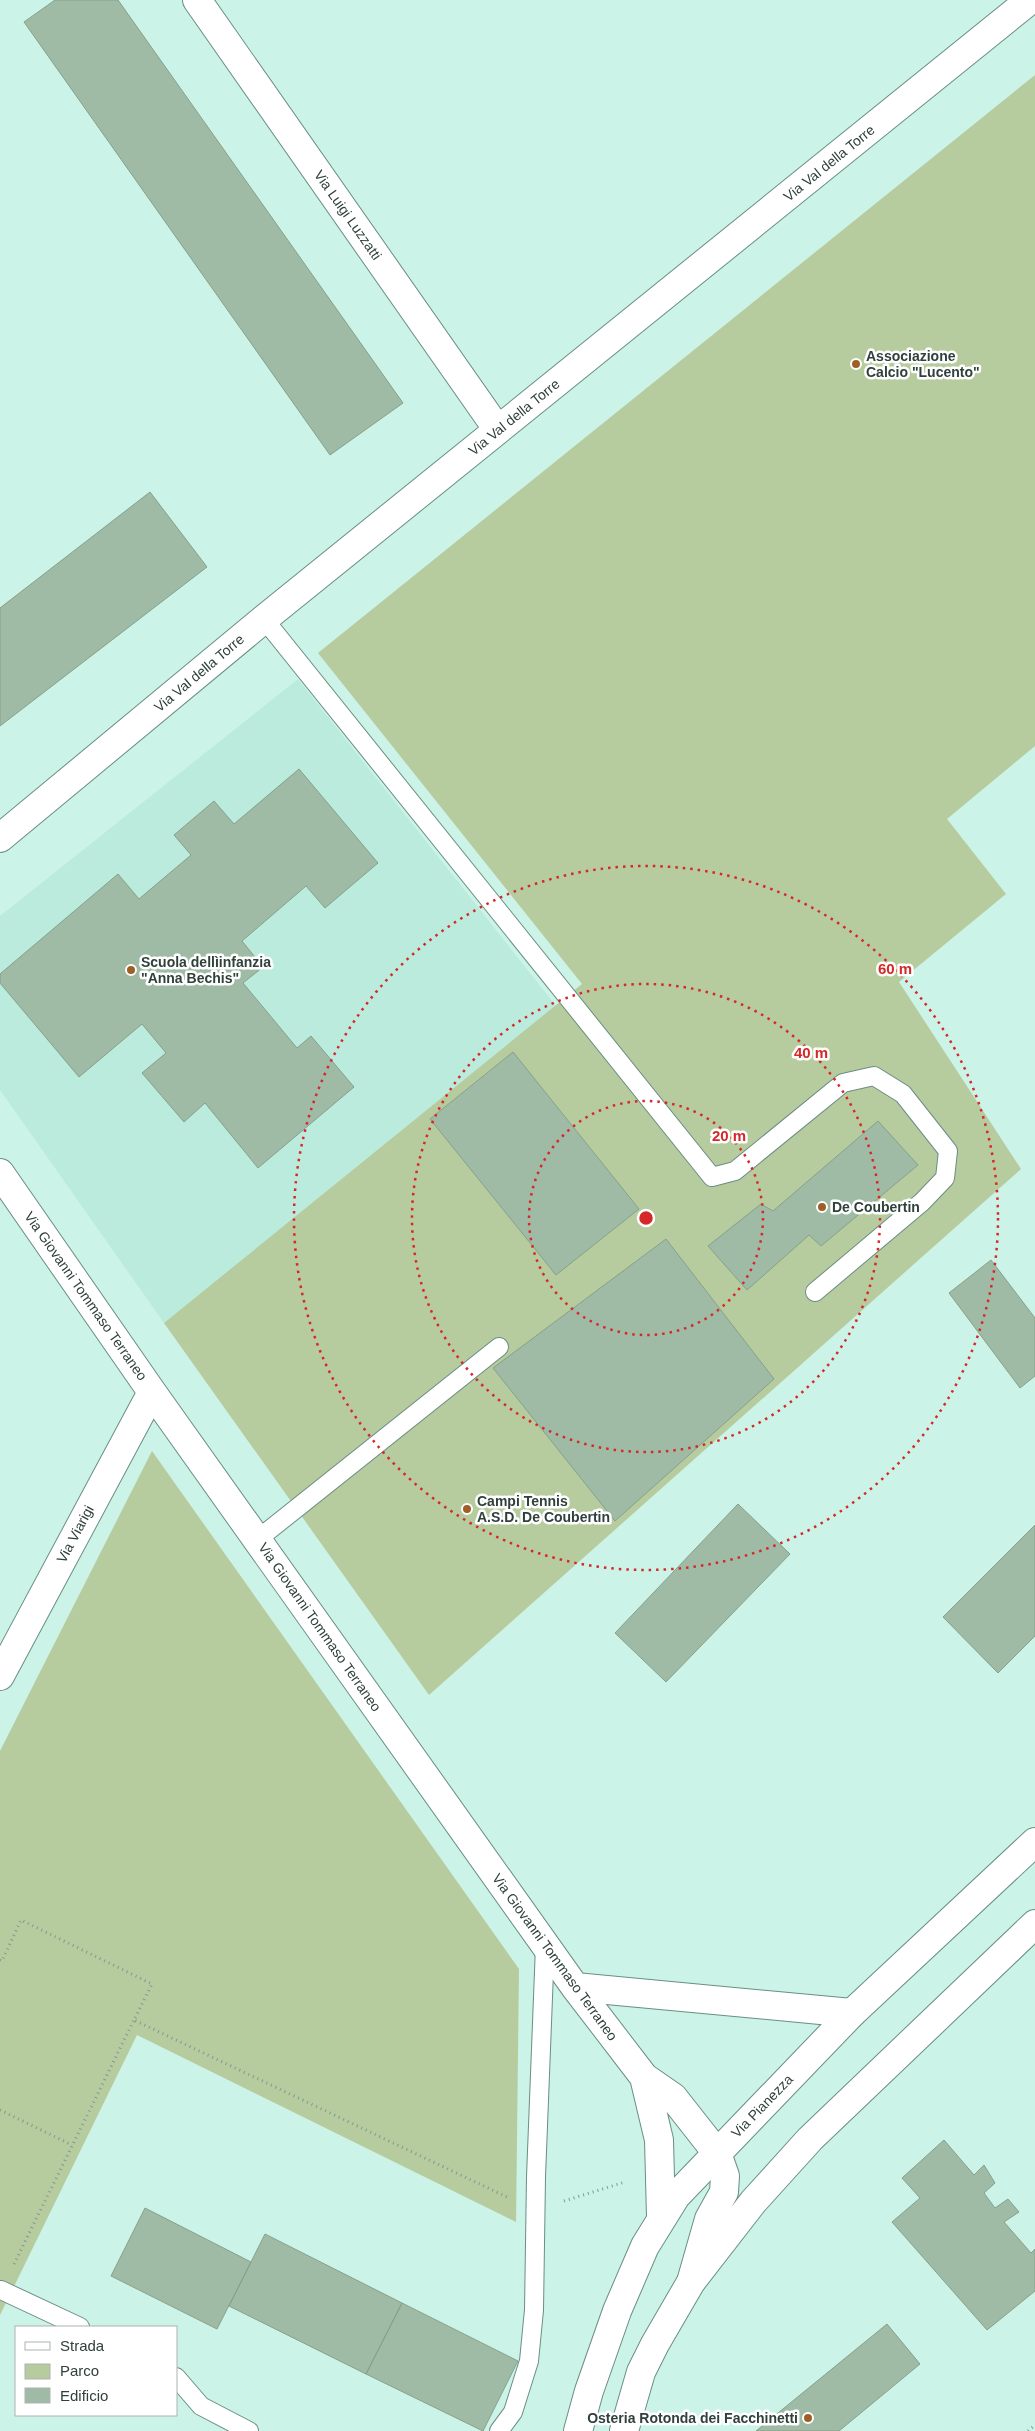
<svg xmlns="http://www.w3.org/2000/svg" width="1035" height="2431" viewBox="0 0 1035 2431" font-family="Helvetica,sans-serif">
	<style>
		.built { fill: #baebdc }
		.green { fill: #b6cb9e }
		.building { fill: #9fbba5; stroke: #86a18b }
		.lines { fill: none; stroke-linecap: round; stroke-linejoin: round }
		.service-casing { stroke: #6a8e84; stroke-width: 20 }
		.minor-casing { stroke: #6a8e84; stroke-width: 30 }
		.tertiary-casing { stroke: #6a8e84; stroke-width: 30 }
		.path { stroke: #7f9a92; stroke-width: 3; stroke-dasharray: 1 4; stroke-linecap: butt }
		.service { stroke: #fff; stroke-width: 18 }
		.minor { stroke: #fff; stroke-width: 28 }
		.tertiary { stroke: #fff; stroke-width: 28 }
		.ring { fill: none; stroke: #d62828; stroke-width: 2.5; stroke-dasharray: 2.5 5 }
		.poi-dot { fill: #9e5e27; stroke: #fff; stroke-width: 2 }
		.labels { text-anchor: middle; stroke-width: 5; stroke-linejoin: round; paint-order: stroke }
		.street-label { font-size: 14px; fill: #30403b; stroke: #fff }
		.poi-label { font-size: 14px; font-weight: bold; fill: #30403b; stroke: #fff; text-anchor: start }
		.centre { fill: #d62828; stroke: #fff; stroke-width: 2.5 }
		.ring-label { font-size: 15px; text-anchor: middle; font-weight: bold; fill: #d62828; stroke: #fff; stroke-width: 5; stroke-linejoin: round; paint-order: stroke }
	</style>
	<rect width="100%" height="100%" fill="#ccf3e7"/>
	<!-- built -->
	<path class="built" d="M298 679 556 1006 164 1323 0 1090V916Z"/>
	<!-- green -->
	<path class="green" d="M1035 75V746L947 819 1006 894 899 982 1021 1169 429 1695 164 1323 582 984 318 653Z
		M152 1451 519 1969 516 2222 137 2035 0 2315V1751Z"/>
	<!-- building -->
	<path class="building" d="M55 0H118L403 403 330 455 24 22Z
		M150 492 207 567 0 726V608Z
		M299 769 378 863 325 908 306 886 242 941 263 967 243 983 297 1048 311 1036 354 1087 258 1168 205 1103 184 1122 142 1073 166 1053 142 1024 79 1077 0 983V974L118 874 139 899 191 855 174 835 214 801 234 824Z
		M513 1052 639 1209 556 1275 430 1119Z
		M878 1121 918 1165 821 1246 809 1235 747 1290 708 1246 761 1204 773 1211Z
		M666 1239 774 1379 615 1521 493 1368Z
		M991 1260 1035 1318V1376L1020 1388 949 1293Z
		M738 1504 790 1554 666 1682 615 1633Z
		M1035 1525V1636L998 1673 943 1617Z
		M944 2140 974 2175 984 2165 995 2183 984 2193 995 2208 1008 2199 1019 2212 1004 2222 1031 2253 1035 2249V2291L987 2330 892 2222 920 2198 902 2178Z
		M145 2208 251 2262 217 2329 111 2276Z
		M265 2234 402 2303 366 2374 229 2306Z
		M402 2303 518 2361 483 2431 366 2374Z
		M887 2324 920 2364 839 2431H756Z"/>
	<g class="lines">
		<defs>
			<path id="service" d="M264 619 712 1177 735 1171 843 1083 874 1076 903 1094 948 1151 945 1178 922 1202 815 1292
				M258 1539 499 1347
				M1 2290 80 2327
				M176 2377 201 2406 249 2431
				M499 2431 513 2412 529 2361 534 2310 536 2177 545 1946"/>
			<path id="minor" d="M197 0 498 430
				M0 838 264 619 1030 0
				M0 1173 152 1392 575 1987 644 2077 673 2097 717 2153 725 2176 724 2192 709 2219 691 2282
				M0 1676 152 1392
				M575 1987 852 2013
				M644 2077 659 2140 661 2217"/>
			<path id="tertiary" d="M578 2431 589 2391 617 2311 645 2246 676 2196 852 2013 1035 1842
				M624 2431 641 2372 655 2344 691 2282 753 2202 810 2139 1035 1924"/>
		</defs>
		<!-- service casing -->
		<use href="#service" class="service-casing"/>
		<!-- minor casing -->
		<use href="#minor" class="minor-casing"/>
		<!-- tertiary casing -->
		<use href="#tertiary" class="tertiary-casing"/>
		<!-- path -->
		<path class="path" d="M0 1960 2 1961 21 1920 152 1984 134 2020 507 2197
			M0 2110 72 2145
			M564 2201 625 2182
			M14 2264 134 2020
			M1028 2431 1035 2425"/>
		<!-- service -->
		<use href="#service" class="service"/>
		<!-- minor -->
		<use href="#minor" class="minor"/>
		<!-- tertiary -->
		<use href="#tertiary" class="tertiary"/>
	</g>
	<!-- distance rings -->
	<g class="ring">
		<circle cx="646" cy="1218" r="117"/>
		<circle cx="646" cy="1218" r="234"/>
		<circle cx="646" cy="1218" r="352"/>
	</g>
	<!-- markers -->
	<g class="poi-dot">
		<circle cx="856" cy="364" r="5"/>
		<circle cx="131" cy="970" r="5"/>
		<circle cx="822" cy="1207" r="5"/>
		<circle cx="467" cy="1509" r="5"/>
		<circle cx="808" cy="2418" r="5"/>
	</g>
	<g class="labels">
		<!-- street labels -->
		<g class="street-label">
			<text transform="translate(829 163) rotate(-39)" y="5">Via Val della Torre</text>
			<text transform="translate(348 215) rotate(55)" y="5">Via Luigi Luzzatti</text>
			<text transform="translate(514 417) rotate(-39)" y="5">Via Val della Torre</text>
			<text transform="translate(199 673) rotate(-40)" y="5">Via Val della Torre</text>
			<text transform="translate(86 1296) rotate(55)" y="5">Via Giovanni Tommaso Terraneo</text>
			<text transform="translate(75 1534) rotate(-62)" y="5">Via Viarigi</text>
			<text transform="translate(320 1627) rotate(55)" y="5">Via Giovanni Tommaso Terraneo</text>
			<text transform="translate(555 1957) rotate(54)" y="5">Via Giovanni Tommaso Terraneo</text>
			<text transform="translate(762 2106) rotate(-46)" y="5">Via Pianezza</text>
		</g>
		<!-- poi labels -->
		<g class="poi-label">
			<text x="866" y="361">Associazione<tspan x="866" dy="16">Calcio "Lucento"</tspan></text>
			<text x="141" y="967">Scuola dellìinfanzia<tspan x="141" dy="16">"Anna Bechis"</tspan></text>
			<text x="832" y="1212">De Coubertin</text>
			<text x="477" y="1506">Campi Tennis<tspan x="477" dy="16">A.S.D. De Coubertin</tspan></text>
			<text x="798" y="2423" text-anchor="end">Osteria Rotonda dei Facchinetti</text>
		</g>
	</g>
	<circle cx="646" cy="1218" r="8" class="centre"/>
	<g class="ring-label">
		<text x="895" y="974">60 m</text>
		<text x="811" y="1058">40 m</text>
		<text x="729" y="1141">20 m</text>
	</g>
	<!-- legend -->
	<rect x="15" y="2326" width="162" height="90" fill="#ffffff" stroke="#acb3b1"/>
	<rect x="25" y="2342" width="25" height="8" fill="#ffffff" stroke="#acb3b1"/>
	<text x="60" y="2351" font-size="15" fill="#30403b">Strada</text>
	<rect x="25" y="2364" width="25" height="15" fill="#b6cb9e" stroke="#acb3b1"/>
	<text x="60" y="2376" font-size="15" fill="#30403b">Parco</text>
	<rect x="25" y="2388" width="25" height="15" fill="#9fbba5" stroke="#acb3b1"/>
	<text x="60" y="2401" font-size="15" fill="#30403b">Edificio</text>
</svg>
